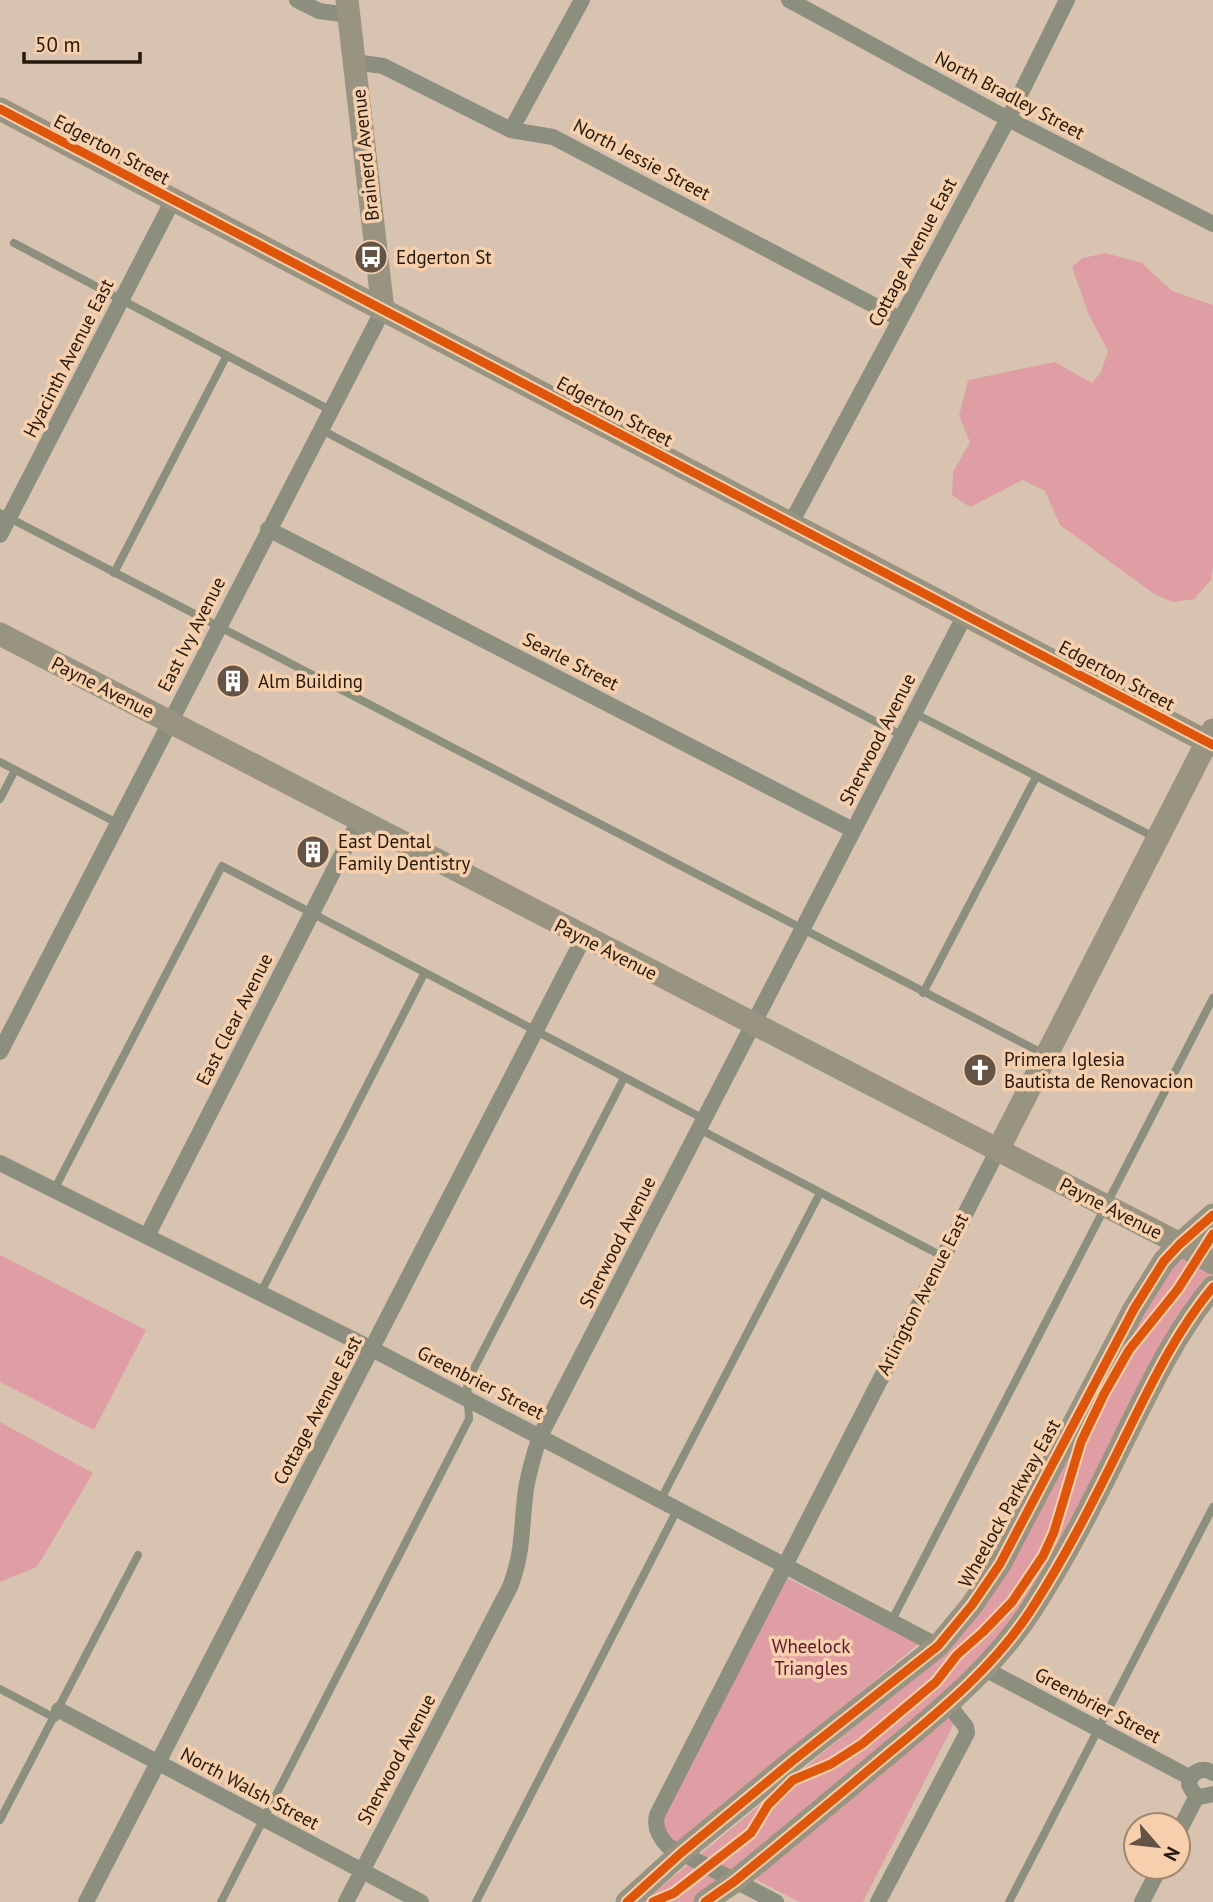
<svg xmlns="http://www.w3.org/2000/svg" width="1213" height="1902" viewBox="0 0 1213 1902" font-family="'PT Sans',sans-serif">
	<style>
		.green { fill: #df9ea4 }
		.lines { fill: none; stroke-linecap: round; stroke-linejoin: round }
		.lane { stroke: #8c8e7e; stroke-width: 8 }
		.street { stroke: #8c8e7e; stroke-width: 16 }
		.secondary { stroke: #989481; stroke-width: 23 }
		.cycleway-casing { stroke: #f6cfac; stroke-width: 13 }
		.cycleway { stroke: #de560c; stroke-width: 9 }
		.labels { text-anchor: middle; stroke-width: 7; stroke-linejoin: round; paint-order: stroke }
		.street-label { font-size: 19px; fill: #26190b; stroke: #f6cfac }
		.poi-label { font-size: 19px; fill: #26190b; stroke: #f6cfac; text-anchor: start }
		.park-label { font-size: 19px; fill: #601630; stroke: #f6cfac }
	</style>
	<rect width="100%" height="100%" fill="#d8c3b0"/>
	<!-- green -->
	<path class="green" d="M1105 253 1142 263 1172 291 1213 305V566L1211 580 1194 599 1173 602 1154 594 1060 525 1045 491 1023 480 970 507 952 495 953 472 970 442 959 416 968 380 1055 362 1092 383 1101 372 1108 351 1089 315 1072 267 1083 258Z
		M1213 1225V1275L1208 1280 1065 1540 986 1659 696 1902H643L865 1718 950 1644 1112 1362 1176 1263Z
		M0 1255 146 1330 94 1430 0 1382Z
		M0 1422 93 1473 37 1567 0 1582Z
		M787 1578 918 1644 680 1845 664 1835 663 1820Z
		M967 1698 863 1902H799L751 1877Z"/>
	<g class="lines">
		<!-- lane -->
		<path class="lane" d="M14 243 330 410
			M320 429 903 736
			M0 513 1046 1055
			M114 573 227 355
			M914 713 1154 837
			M0 762 117 823
			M0 799 15 770
			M923 993 1036 777
			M699 1129 942 1256
			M54 1190 222 866 704 1119
			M260 1294 424 974
			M660 1501 820 1193
			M891 1622 1213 998
			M0 1689 55 1718
			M0 1820 138 1555
			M221 1902 469 1419 467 1382 624 1078
			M476 1902 677 1510
			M1009 1902 1213 1507"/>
		<!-- street -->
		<path class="street" d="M297 0 319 11 349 15
			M789 0 1008 119 1213 224
			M355 62 383 66 511 130 553 137 900 319
			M511 130 582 0
			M791 523 1008 119 1067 0
			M268 529 853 830
			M0 535 173 200
			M0 1052 383 310
			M0 1163 372 1349 938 1646
			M147 1236 359 821
			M985 1669 1191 1778
			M59 1710 421 1902
			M1213 1773C1202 1766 1190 1772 1189 1785L1195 1795 1200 1797 1213 1794
			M1178 1833 1197 1796
			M86 1902 584 937
			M346 1902 510 1587C524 1551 521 1525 526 1489 529 1471 534 1454 540 1436L965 615
			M776 1902 668 1846C659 1837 654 1827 657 1815L998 1150
			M878 1902 967 1733 966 1727 948 1704
			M1142 1902 1160 1867"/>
		<!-- secondary -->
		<path class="secondary" d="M347 0 383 310
			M0 109 1213 745
			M0 634 1180 1244 1213 1263
			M998 1150 1213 730
			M627 1902 681 1853 795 1759 938 1646 972 1605 1000 1564 1134 1309 1164 1261 1180 1244 1213 1215
			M705 1902 735 1881C784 1841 833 1800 882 1759 936 1714 992 1670 1031 1610 1066 1556 1094 1500 1122 1443 1149 1389 1174 1334 1213 1287"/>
		<defs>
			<path id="cycleway" d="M0 109 1213 745
				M627 1902 681 1853 795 1759 938 1646 972 1605 1000 1564 1134 1309 1164 1261 1180 1244 1213 1215
				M653 1902 674 1893 751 1833 768 1805 793 1780 831 1764 862 1744 936 1682 957 1655 983 1632 1012 1602 1043 1556 1054 1532 1081 1442 1104 1394 1129 1350 1178 1289 1213 1234
				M705 1902 735 1881C784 1841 833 1800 882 1759 936 1714 992 1670 1031 1610 1066 1556 1094 1500 1122 1443 1149 1389 1174 1334 1213 1287"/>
		</defs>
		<!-- cycleway casing -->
		<use href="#cycleway" class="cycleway-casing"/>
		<!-- cycleway -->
		<use href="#cycleway" class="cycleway"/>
	</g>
	<!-- icons -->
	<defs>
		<symbol id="bus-disc" viewBox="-11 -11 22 22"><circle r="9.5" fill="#645445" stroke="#f6cfac"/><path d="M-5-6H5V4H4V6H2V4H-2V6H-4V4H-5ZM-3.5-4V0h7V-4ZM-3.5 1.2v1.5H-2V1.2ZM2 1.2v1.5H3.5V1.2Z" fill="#fff"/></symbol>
		<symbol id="building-disc" viewBox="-11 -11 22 22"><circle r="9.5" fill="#645445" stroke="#f6cfac"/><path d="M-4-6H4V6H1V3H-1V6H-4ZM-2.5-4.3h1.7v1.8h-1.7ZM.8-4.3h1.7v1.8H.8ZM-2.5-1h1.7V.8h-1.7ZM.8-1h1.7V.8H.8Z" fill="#fff"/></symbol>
		<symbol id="church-disc" viewBox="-11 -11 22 22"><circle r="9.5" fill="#645445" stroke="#f6cfac"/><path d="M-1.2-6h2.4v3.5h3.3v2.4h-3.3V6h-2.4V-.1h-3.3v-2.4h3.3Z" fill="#fff"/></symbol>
	</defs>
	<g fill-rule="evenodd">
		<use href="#bus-disc" x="352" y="238" width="38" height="38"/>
		<use href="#building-disc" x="214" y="662" width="38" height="38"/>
		<use href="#building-disc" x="294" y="833" width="38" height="38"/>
		<use href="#church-disc" x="961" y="1051" width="38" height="38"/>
	</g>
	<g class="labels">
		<!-- street labels -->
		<g class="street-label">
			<text transform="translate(1010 95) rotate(28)" y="7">North Bradley Street</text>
			<text transform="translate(112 149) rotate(28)" y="7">Edgerton Street</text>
			<text transform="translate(365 155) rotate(-96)" y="7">Brainerd Avenue</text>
			<text transform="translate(642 159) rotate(28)" y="7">North Jessie Street</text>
			<text transform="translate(912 252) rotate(-62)" y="7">Cottage Avenue East</text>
			<text transform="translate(68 358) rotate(-63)" y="7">Hyacinth Avenue East</text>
			<text transform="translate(615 411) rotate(28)" y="7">Edgerton Street</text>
			<text transform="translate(191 634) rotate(-63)" y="7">East Ivy Avenue</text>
			<text transform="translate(571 661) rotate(27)" y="7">Searle Street</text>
			<text transform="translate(1117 675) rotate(28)" y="7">Edgerton Street</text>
			<text transform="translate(103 687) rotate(27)" y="7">Payne Avenue</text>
			<text transform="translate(877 739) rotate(-63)" y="7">Sherwood Avenue</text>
			<text transform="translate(606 949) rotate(27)" y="7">Payne Avenue</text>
			<text transform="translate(234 1019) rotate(-63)" y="7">East Clear Avenue</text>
			<text transform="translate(1111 1208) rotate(27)" y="7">Payne Avenue</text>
			<text transform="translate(617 1242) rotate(-63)" y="7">Sherwood Avenue</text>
			<text transform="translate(922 1294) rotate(-63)" y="7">Arlington Avenue East</text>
			<text transform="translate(481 1382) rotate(27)" y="7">Greenbrier Street</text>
			<text transform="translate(317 1410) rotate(-62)" y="7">Cottage Avenue East</text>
			<text transform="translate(1009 1503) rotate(-61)" y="7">Wheelock Parkway East</text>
			<text transform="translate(1098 1705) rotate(28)" y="7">Greenbrier Street</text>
			<text transform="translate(396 1759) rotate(-62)" y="7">Sherwood Avenue</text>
			<text transform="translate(250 1788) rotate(28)" y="7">North Walsh Street</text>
		</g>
		<!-- poi labels -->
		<g class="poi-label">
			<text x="396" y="264">Edgerton St</text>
			<text x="258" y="688">Alm Building</text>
			<text x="338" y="848">East Dental<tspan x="338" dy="22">Family Dentistry</tspan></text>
			<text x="1004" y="1066">Primera Iglesia<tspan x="1004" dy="22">Bautista de Renovacion</tspan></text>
		</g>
		<!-- park labels -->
		<g class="park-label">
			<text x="811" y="1653">Wheelock<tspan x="811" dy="22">Triangles</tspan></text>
		</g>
	</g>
	<!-- north arrow -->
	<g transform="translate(1157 1846) rotate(118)"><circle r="33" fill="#f6cfac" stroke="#a3866c" stroke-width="2"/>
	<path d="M0-5L12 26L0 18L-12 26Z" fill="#645445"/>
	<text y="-10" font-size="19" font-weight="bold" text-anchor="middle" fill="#26190b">N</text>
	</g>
	<!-- scale -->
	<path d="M24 52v10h116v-10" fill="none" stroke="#26190b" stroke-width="3.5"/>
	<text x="35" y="52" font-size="21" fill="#26190b" stroke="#f6cfac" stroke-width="5" paint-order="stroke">50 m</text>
</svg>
